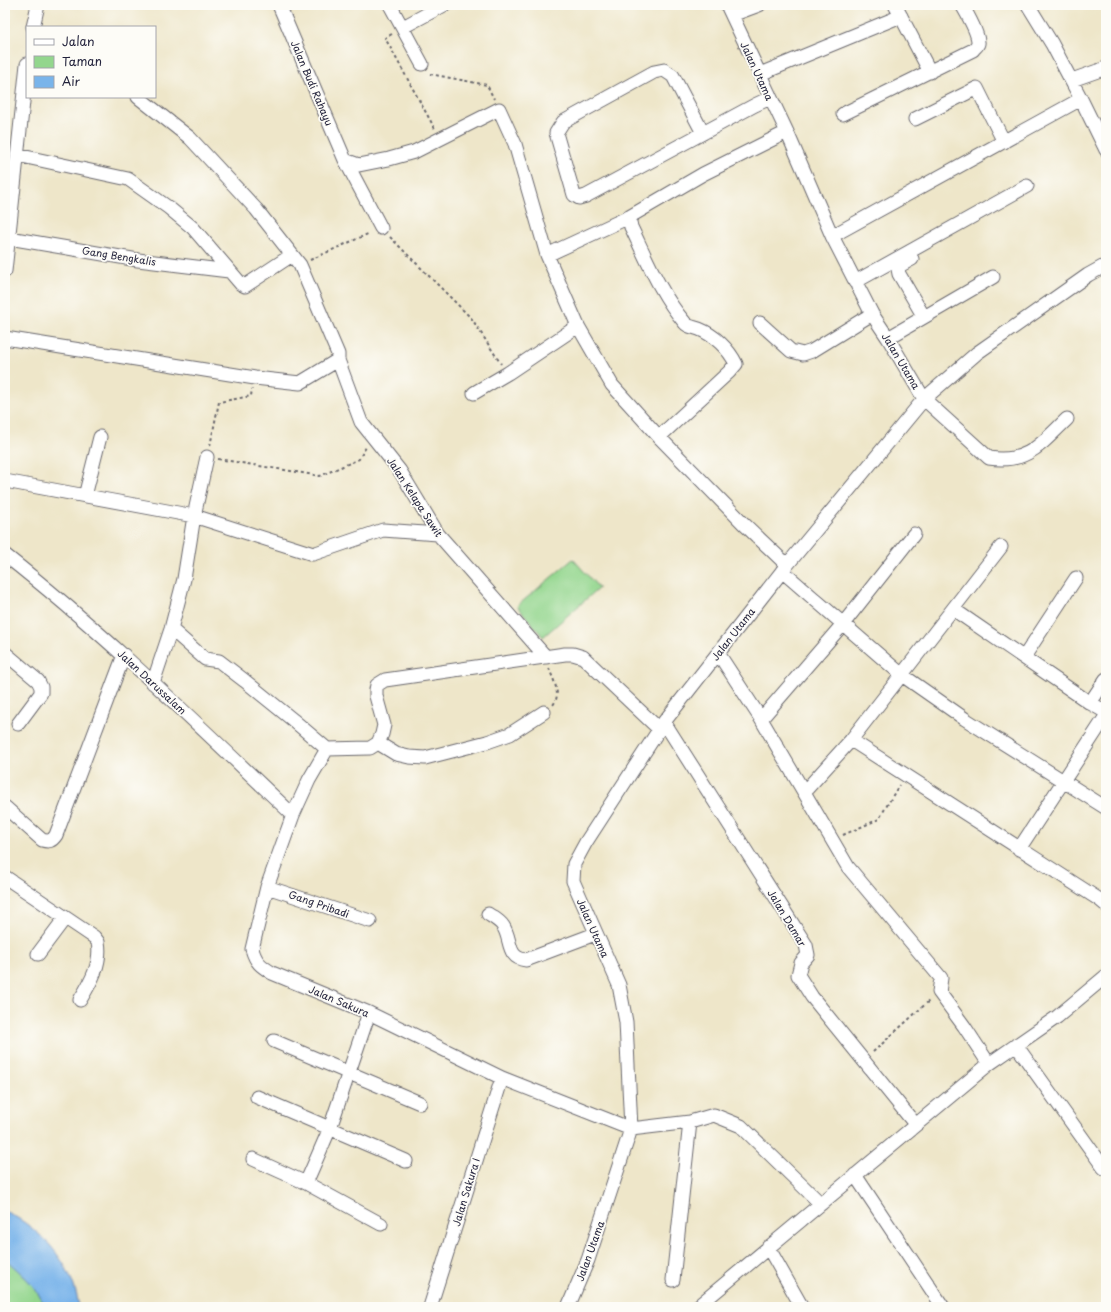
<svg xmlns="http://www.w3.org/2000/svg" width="1111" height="1312" viewBox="0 0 1111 1312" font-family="'Playpen Sans',sans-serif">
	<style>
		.green { fill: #93d68d; stroke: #5a7c64 }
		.water { fill: #79b4ea; stroke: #4e6b92 }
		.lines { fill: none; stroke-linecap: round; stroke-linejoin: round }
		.minor-casing { stroke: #69676d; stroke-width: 15 }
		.path { stroke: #69676d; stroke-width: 2; stroke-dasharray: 3 3; stroke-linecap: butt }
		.minor { stroke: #fff; stroke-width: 13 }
		.labels { text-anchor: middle; stroke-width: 3.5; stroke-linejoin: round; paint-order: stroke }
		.street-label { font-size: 10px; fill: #22223b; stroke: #fdfcf7 }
	</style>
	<rect width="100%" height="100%" fill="#fdfcf7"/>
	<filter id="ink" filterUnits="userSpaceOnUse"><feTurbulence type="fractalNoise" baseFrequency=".025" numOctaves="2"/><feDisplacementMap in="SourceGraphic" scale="8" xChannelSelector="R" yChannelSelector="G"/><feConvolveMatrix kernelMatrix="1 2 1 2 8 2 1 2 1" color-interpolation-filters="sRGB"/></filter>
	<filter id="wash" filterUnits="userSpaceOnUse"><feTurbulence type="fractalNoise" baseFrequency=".012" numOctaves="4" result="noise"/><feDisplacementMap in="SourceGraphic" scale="16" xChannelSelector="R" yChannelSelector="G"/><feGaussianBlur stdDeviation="0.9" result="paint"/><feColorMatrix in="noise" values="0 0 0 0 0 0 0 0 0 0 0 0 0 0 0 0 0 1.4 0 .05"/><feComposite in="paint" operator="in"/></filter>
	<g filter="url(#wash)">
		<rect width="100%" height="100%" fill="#eee6c9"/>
		<!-- green -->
		<path class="green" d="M573 559 599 588 543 637 517 606Z
			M5 1259C22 1274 36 1285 45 1307H5Z"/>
		<!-- water -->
		<path class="water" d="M5 1211C43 1230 73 1264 79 1307H45C36 1285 22 1274 5 1259Z"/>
	</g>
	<g filter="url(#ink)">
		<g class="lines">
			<defs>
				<path id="minor" d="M279 5 345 160
					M390 5 422 64
					M895 5 930 72
					M1028 5 1052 44 1081 99
					M732 15 759 5
					M33 27 38 5
					M403 27 444 5
					M760 74 901 16
					M1072 80 1106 68
					M138 97 190 138 256 209 300 265 338 354V360L361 422 400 471 438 534 546 657
					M843 114 973 50C975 47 979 45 978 42 978 32 967 14 962 5
					M915 119 977 88 1004 142
					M703 133 673 76 664 70 654 72 563 122 556 133 574 195 579 198 586 196 755 105 770 98
					M17 155 128 179 169 208 193 228 241 284 245 286 292 255
					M629 217 631 227C647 260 661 295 685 323 688 327 694 327 699 329 714 335 729 349 736 364L729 372 659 437
					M381 228 345 160 359 165 389 159 414 152 499 109 515 144 547 255 578 326 612 385 659 437 743 523 787 565
					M832 236 1081 99 1106 150
					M9 238 138 260 229 271
					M547 255 629 217 703 174 787 132
					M912 259 901 265 898 269 899 274 924 317
					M5 271 27 64
					M855 282 1027 186
					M760 323 791 351 803 354 812 351 872 314
					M5 338 255 378 300 383 338 360
					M888 338 993 277
					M474 393 508 373 578 326
					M1067 419C1041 444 1027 464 989 458L924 399 977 353 1088 275 1106 265
					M5 481 194 516 313 554 383 530 438 534
					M85 496 100 437
					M5 555C107 635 199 726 293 815
					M782 571 902 675 965 719 1106 808
					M953 609 1090 703 1106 712
					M171 629 205 659 219 661 245 681 293 720 327 749 370 748 378 743 382 734 384 725 376 696V690L377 685 385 680 565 654H573L583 657 659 729
					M5 653 38 681 41 687V693L18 724
					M718 653 761 719 848 867 941 978 939 992 964 1026 989 1064
					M1024 657 1076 578
					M153 683 171 629 184 579 194 516 207 457
					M1090 703 1106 679
					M761 719 843 624 914 534
					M664 722 806 945 808 955 801 963 798 975 812 997 915 1124
					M851 740 1100 900 1106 905
					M378 743 396 754 409 757 425 758 487 742 510 734 544 712
					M327 749 309 780 293 815 267 887 252 949C256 963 261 966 272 973L369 1013 502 1078 631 1129 690 1122 714 1115 741 1126 821 1204
					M804 792 851 740 1001 547
					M5 807 42 840C49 842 52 841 56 835L124 655
					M1019 849 1106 716
					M5 877 94 937 98 942C102 963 91 982 80 1000
					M267 887 370 921
					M488 914C494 918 500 921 503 926 512 939 506 958 526 960L595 934
					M38 954 65 918
					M274 1041 420 1103
					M1016 1045 1104 1168
					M257 1097 406 1161
					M253 1159 306 1183 330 1128 369 1013
					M855 1175 943 1307
					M306 1183 381 1224
					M768 1247 802 1307
					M673 1280 690 1122
					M430 1307 502 1078
					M568 1307 588 1260 631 1129 626 1022 619 985 573 881 574 864 586 842 664 722 787 565 924 399 888 338 872 314 832 236 787 132 727 5
					M697 1307 989 1064 1057 1017 1106 976"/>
			</defs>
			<!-- minor casing -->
			<use href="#minor" class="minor-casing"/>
			<!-- path -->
			<path class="path" d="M392 34 385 38 435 129
				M430 74 487 85 494 99
				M390 237 472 319 501 364
				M310 260 370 233
				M210 446 219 402 251 396 252 389
				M218 459 320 476 359 459 366 447
				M549 668C553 680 562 694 553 705
				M843 835 879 819 899 785
				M873 1052 930 1000"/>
			<!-- minor -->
			<use href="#minor" class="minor"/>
		</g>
	</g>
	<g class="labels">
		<!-- street labels -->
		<g class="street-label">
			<text transform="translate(757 71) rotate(65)" y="4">Jalan Utama</text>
			<text transform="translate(312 83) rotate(67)" y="4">Jalan Budi Rahayu</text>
			<text transform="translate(119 256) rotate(9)" y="4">Gang Bengkalis</text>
			<text transform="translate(901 361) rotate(59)" y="4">Jalan Utama</text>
			<text transform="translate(415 497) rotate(57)" y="4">Jalan Kelapa Sawit</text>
			<text transform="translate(733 634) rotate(-52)" y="4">Jalan Utama</text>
			<text transform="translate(152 682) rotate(43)" y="4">Jalan Darussalam</text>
			<text transform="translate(319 904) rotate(19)" y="4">Gang Pribadi</text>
			<text transform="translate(787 918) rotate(59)" y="4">Jalan Damar</text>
			<text transform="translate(593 928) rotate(66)" y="4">Jalan Utama</text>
			<text transform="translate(339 1001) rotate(23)" y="4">Jalan Sakura</text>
			<text transform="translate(466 1192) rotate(-73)" y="4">Jalan Sakura I</text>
			<text transform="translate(590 1251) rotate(-70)" y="4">Jalan Utama</text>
		</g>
	</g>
	<!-- margin -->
	<rect width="1111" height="1312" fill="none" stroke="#fdfcf7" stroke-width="20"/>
	<!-- legend -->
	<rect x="26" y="26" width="130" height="72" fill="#fdfcf7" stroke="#a5a5ac"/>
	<rect x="34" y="39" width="20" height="6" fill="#ffffff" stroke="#a5a5ac"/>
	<text x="62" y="46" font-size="12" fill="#22223b">Jalan</text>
	<rect x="34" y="56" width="20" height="12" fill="#93d68d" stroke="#a5a5ac"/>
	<text x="62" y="66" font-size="12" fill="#22223b">Taman</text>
	<rect x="34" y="76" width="20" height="12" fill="#79b4ea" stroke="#a5a5ac"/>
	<text x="62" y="86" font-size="12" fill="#22223b">Air</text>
</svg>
